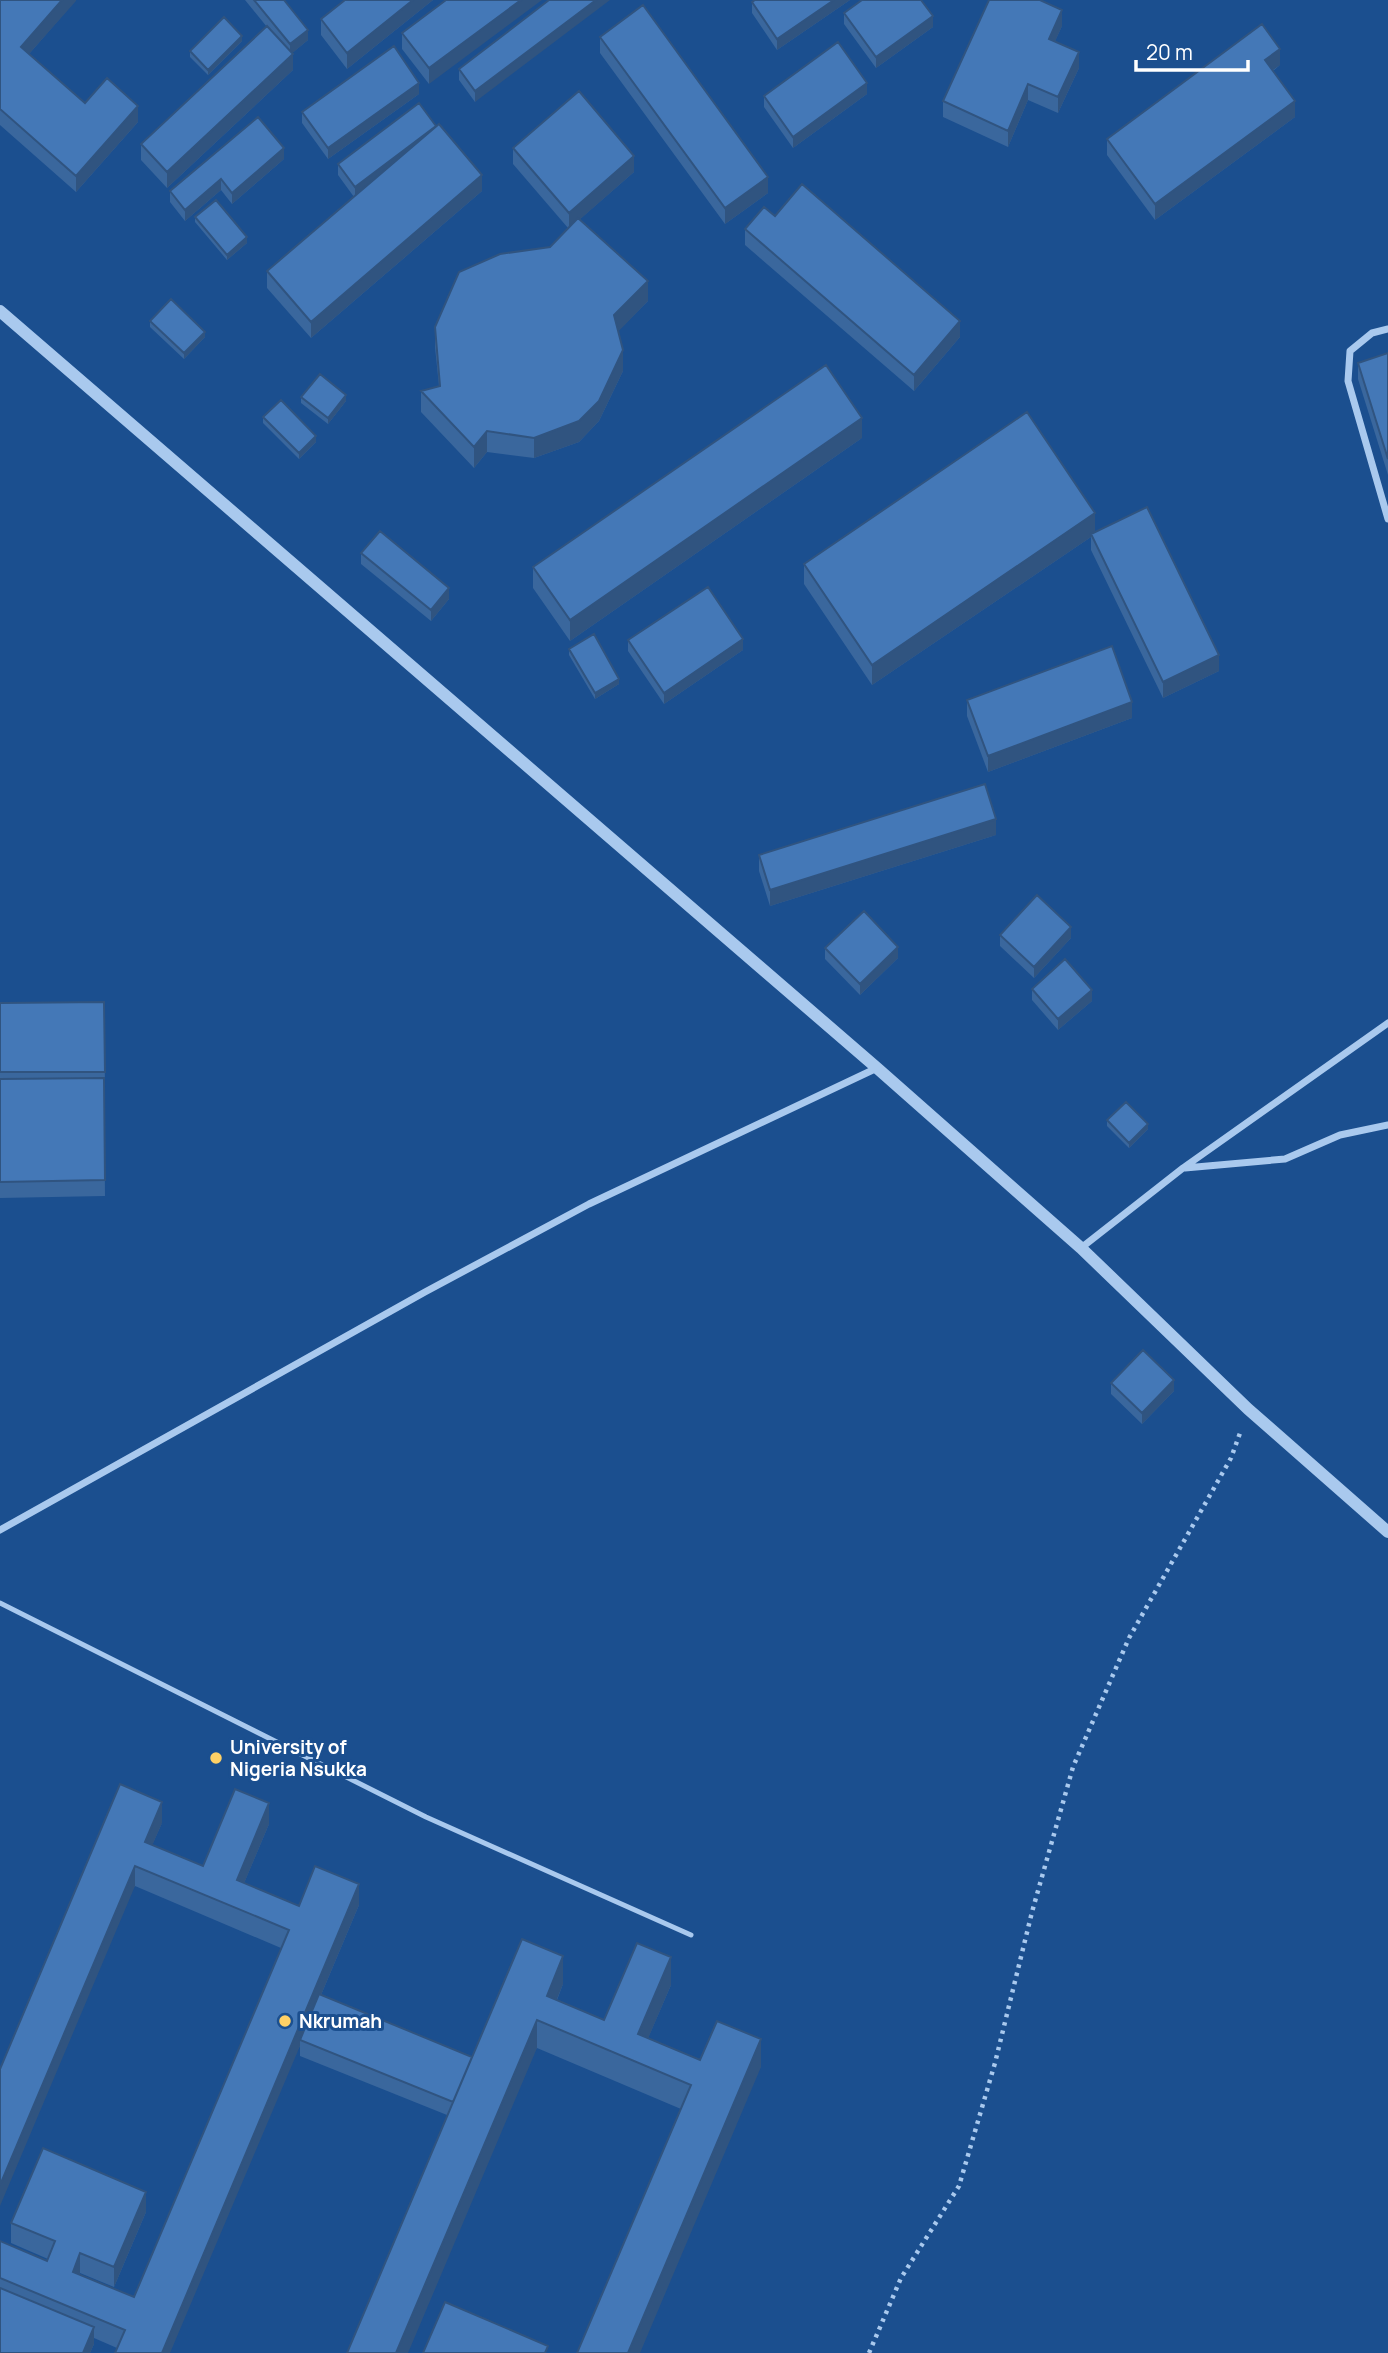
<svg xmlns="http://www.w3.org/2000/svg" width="1388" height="2353" viewBox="0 0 1388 2353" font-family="Manrope,sans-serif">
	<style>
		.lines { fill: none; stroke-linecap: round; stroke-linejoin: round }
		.path { stroke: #a9c9ee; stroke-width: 4.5; stroke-dasharray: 3.5 5; stroke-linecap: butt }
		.service { stroke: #a9c9ee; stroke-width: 5 }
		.minor { stroke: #a9c9ee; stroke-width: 7 }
		.tertiary { stroke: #a9c9ee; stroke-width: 12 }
		.wall { fill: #3a679d }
		.shaded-wall { fill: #305480 }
		.building { fill: #4478b7; stroke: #305480; stroke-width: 2 }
		.poi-dot { fill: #ffd166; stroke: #1b4f8f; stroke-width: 2.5 }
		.labels { text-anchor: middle; stroke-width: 6; stroke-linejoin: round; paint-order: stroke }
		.poi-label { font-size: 19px; font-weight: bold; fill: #fff; stroke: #1b4f8f; text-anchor: start }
	</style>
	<rect width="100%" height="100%" fill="#1b4f8f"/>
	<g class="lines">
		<!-- path -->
		<path class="path" d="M869 2353 901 2278 959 2186 995 2063 1032 1912 1073 1767 1129 1638 1231 1458 1240 1433"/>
		<!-- service -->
		<path class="service" d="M0 1603 426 1817 691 1935"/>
		<!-- minor -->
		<path class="minor" d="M1388 329 1372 333 1350 351 1348 381 1388 519
			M1185 1168 1285 1159 1340 1135 1388 1125
			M1081 1248 1183 1168 1388 1023
			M0 1530 425 1292 589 1204 877 1068"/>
		<!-- tertiary -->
		<path class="tertiary" d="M0 311 877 1068 1081 1248 1248 1409 1388 1532"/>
	</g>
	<!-- wall -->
	<path class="wall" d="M0 0H76L29 54 85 103 138 122 76 192 0 125Z
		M245 0H284L308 40 292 53 293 70 167 188 141 160V144L267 27Z
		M345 0H433L347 69 321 35V19Z
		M446 0 429 84 402 49V33Z
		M549 0 475 102 459 80V69Z
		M850 0 777 50 752 13V2Z
		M844 13 933 27 876 68 844 24Z
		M1062 26 1055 41 1079 68 1058 113 1028 100 1008 147 943 117V101Z
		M600 37 768 193 725 224 600 53Z
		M242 41 208 75 190 57V51Z
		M1280 65 1273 71 1295 117 1155 220 1107 155V139Z
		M419 94 328 159 302 123V112Z
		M867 94 793 148 764 107V96Z
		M513 148 634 172 580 219 648 301 618 331 623 371 599 421 579 442 534 458 487 452 474 468 421 412V391L439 386 435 347V327L550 247 568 228 513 164Z
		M284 159 232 204 221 190 185 221 170 202V191Z
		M338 164 482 191 311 338 267 288V271L354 197 338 175Z
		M775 216 960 337 914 391 745 245V229Z
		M195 217 247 243 227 260 195 222Z
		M150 321 205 337 184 359 150 327Z
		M1388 353V475L1358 379V363Z
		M301 397 346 401 328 424 301 403Z
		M263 417 316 442 299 459 263 423Z
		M862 438 570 641 533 588V567Z
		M1095 532 1219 671 1163 698 1091 550V537L872 685 804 584V564Z
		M361 553 449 599 431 621 361 564Z
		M628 640 743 650 664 704 628 651Z
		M569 649 619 684 595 699 569 655Z
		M967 700 1132 718 988 772 967 716Z
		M996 835 770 906 759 871V855Z
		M1000 935 1071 938 1034 978 1000 946Z
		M825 948 898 958 860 995 825 959Z
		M1032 989 1092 1001 1058 1030 1032 1000Z
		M104 1002 105 1088H104L105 1196 0 1198V1003Z
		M1107 1120 1148 1129 1129 1148 1107 1126Z
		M1111 1383 1174 1391 1142 1424 1111 1394Z
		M162 1823 152 1845 203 1866 269 1824 244 1883 299 1906 359 1905 321 1995 472 2057 563 1984 557 2000 604 2020 671 1985 648 2038 700 2060 761 2067 681 2109 537 2048 447 2115 300 2056V2046L117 2348 94 2338V2344L90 2353H0V2241L47 2261 48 2259 11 2243V2223L146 2212 114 2287 80 2273V2275L134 2297 281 1948 135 1886 0 2069Z"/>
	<!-- shaded-wall -->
	<path class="shaded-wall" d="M62 0H76V1L21 63V47Z
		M413 0H433L347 69V53Z
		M521 0H542L429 84V68Z
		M596 0H610L475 102V91Z
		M834 0H850L777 50V39Z
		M1062 10V26L1049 55V39Z
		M933 16V27L876 68V57Z
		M308 30V40L290 55V44Z
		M242 36V41L208 75V70Z
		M1280 49V65L1265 76V60Z
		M1079 52V68L1058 113V97Z
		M293 54V70L167 188V172Z
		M419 83V94L328 159V148Z
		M867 83V94L793 148V137Z
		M1028 84V100L1008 147V131Z
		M1295 101V117L1155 220V204Z
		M138 106V122L76 192V176Z
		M436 126 355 198V187Z
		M284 148V159L232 204V193Z
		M634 156V172L569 229V213Z
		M482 175V191L311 338V322Z
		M768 177V193L725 224V208Z
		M221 179V190L185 221V210Z
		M247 237V243L227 260V255Z
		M648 281V301L614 336V315Z
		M960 321V337L914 391V375Z
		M205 332V337L184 359V353Z
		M623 350V371L599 421 579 442 534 458V438Z
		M346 395V401L328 424V418Z
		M862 418V438L570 641V620Z
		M487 431V452L474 468V447Z
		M316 436V442L299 459V453Z
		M1095 513V534H1091V537L872 685V665Z
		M449 588V599L431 621V610Z
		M743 639V650L664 704V693Z
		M1219 655V671L1163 698V682Z
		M619 679V684L595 699V693Z
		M1132 702V718L988 772V756Z
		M996 819V835L770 906V890Z
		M1071 927V938L1034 978V967Z
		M898 947V958L860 995V984Z
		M1092 990V1001L1058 1030V1019Z
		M1148 1124V1129L1129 1148V1143Z
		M1174 1380V1391L1142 1424V1413Z
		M162 1802V1823L145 1862V1842Z
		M269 1803V1824L237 1900V1880Z
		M135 1866V1886L0 2206V2185Z
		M359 1884V1905L302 2040H300V2046L170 2353H162Z
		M563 1956V1984L547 2024V1996Z
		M671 1957V1985L638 2062V2034Z
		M537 2020V2048L408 2353H396Z
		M761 2039V2067L640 2353H628Z
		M146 2192V2212L114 2287V2267Z
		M80 2253V2273L73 2292V2272Z
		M94 2327V2344L90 2353H83Z"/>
	<!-- building -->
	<path class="building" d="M0 0H62L21 47 85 103 107 78 138 106 76 176 0 109Z
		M254 0H284L308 30 290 44Z
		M345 0H413L347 53 321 19Z
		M446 0H521L429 68 402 33Z
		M549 0H596L475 91 459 69Z
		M755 0H834L777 39 752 2Z
		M862 0H921L933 16 876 57 844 13Z
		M989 0H1040L1062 10 1049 39 1079 52 1058 97 1028 84 1008 131 943 101Z
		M643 5 768 177 725 208 600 37Z
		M224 17 242 36 208 70 190 51Z
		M1262 24 1280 49 1265 60 1295 101 1155 204 1107 139Z
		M267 26 293 54 167 172 141 144Z
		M838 42 867 83 793 137 764 96Z
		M394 46 419 83 328 148 302 112Z
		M579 91 634 156 569 213 513 148Z
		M419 103 436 126 355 187 338 164Z
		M258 117 284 148 232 193 221 179 185 210 170 191Z
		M439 124 482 175 311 322 267 271Z
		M802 184 960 321 914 375 745 229 764 207 775 216Z
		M216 200 247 237 227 255 195 217Z
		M578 218 648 281 614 315 623 350 599 401 579 421 534 438 487 431 474 447 421 391 440 386 435 327 459 272 500 254 550 247Z
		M171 299 205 332 184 353 150 321Z
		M1388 353V459L1358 363Z
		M826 365 862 418 570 620 533 567Z
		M320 374 346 395 328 418 301 397Z
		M281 400 316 436 299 453 263 417Z
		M1027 412 1095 513 872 665 804 564Z
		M1147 507 1219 655 1163 682 1091 534Z
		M380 531 449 588 431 610 361 553Z
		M708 587 743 639 664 693 628 640Z
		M594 634 619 679 595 693 569 649Z
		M1112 646 1132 702 988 756 967 700Z
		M985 784 996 819 770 890 759 855Z
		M1037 895 1071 927 1034 967 1000 935Z
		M864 911 898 947 860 984 825 948Z
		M1065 959 1092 990 1058 1019 1032 989Z
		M104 1002 105 1072H0V1003Z
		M104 1078 105 1180 0 1182V1079Z
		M1126 1102 1148 1124 1129 1143 1107 1120Z
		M1143 1350 1174 1380 1142 1413 1111 1383Z
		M120 1784 162 1802 145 1842 203 1866 235 1789 269 1803 237 1880 299 1906 315 1866 359 1884 162 2353H115L125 2330 0 2278V2241L47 2261 55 2241 11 2223 43 2148 146 2192 114 2267 80 2253 73 2272 134 2297 289 1930 135 1866 0 2185V2069Z
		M522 1939 563 1956 547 1996 604 2020 637 1943 671 1957 638 2034 700 2060 717 2021 761 2039 628 2353H577L691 2085 537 2020 396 2353H347Z
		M319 1994 472 2057 453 2102 300 2040Z
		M0 2288 94 2327 83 2353H0Z
		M445 2302 548 2346 545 2353H423Z"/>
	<!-- markers -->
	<g class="poi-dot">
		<circle cx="216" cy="1758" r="7"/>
		<circle cx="285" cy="2021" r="7"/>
	</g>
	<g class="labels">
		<!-- poi labels -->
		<g class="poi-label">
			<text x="230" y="1754">University of<tspan x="230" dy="22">Nigeria Nsukka</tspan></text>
			<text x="299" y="2028">Nkrumah</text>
		</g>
	</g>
	<!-- scale -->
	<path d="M1136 60v10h112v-10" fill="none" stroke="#ffffff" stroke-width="3.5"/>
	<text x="1146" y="60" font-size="21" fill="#ffffff" stroke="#1b4f8f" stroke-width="5" paint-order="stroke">20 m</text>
</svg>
